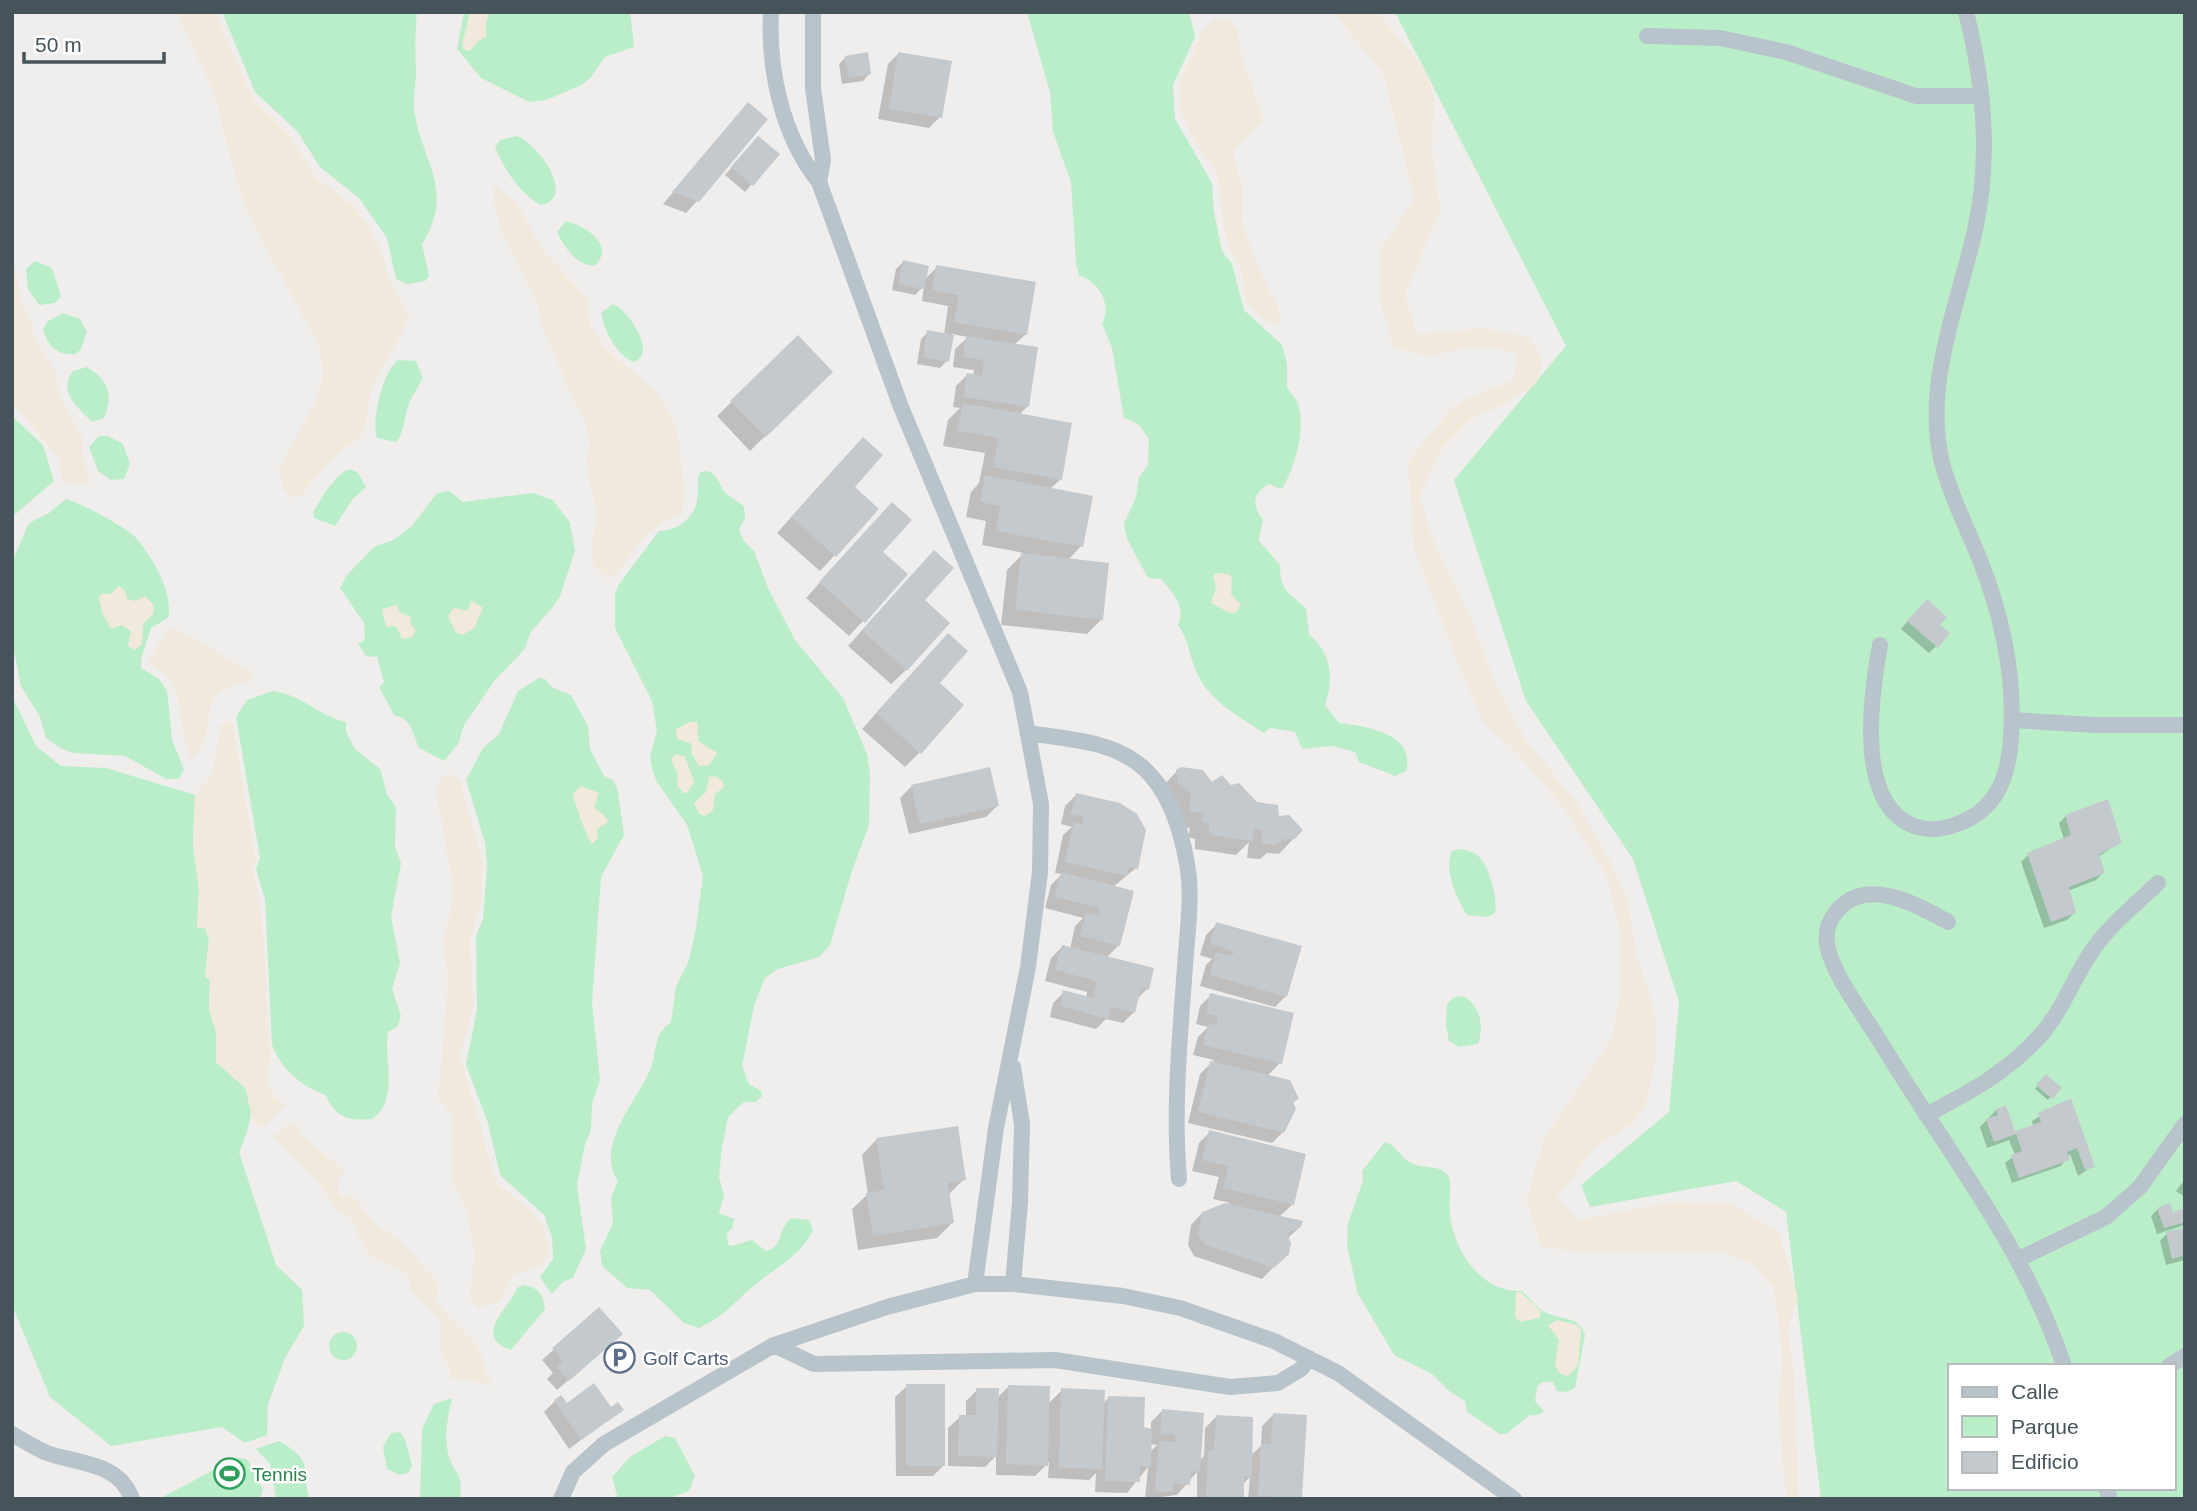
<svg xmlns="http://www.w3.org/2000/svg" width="2197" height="1511" viewBox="0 0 2197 1511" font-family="Helvetica,sans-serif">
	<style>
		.green { fill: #baeec8; fill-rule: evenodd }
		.sand { fill: #f2e9dd }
		.shadow { fill: #0003; fill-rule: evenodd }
		.building { fill: #c4c9cd }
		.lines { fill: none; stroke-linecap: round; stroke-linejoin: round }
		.street { stroke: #b8c4cb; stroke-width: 16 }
		.labels { text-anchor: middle; stroke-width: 5; stroke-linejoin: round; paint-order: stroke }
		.service-label { font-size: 19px; fill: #4e5e75; stroke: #fff; text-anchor: start }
		.leisure-label { font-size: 19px; fill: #27864d; stroke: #fff; text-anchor: start }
	</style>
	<rect width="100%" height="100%" fill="#f0eded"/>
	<!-- green -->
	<path class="green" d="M222 12H417C415 33 415 51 416 72 416 84 413 97 414 109 421 161 456 189 422 244L429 276 425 281 407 284 396 279 387 238 359 198 320 167 297 131 255 92Z
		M464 12H630L634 47 605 57 591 77 582 85 546 100 529 102 481 78 457 49Z
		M1027 12H1189L1195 37 1173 85 1175 119 1212 183 1214 212 1222 251 1232 264 1244 310 1282 345 1287 364V388C1291 394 1298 400 1299 407 1305 433 1295 467 1282 489L1269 484C1253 492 1251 506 1263 519L1259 541 1280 565C1280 593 1289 591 1306 609L1309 634C1332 654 1334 678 1325 705L1339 723C1366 726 1417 734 1406 771L1395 776 1359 762 1355 752 1332 746 1302 749 1295 732 1270 728 1264 733C1238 716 1209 701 1196 671 1189 655 1189 640 1178 625 1186 606 1173 593 1161 579L1148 578 1127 539 1124 524 1136 497 1139 477 1148 465 1149 439 1138 424 1124 418 1112 348 1102 323C1113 307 1098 279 1079 276L1076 263 1071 182 1053 132 1050 92Z
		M1395 12H2185V1499H1821L1786 1212 1736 1181 1590 1207 1581 1185 1669 1112 1679 1002 1633 859 1526 701 1454 480 1566 346ZM1950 1366H2174V1488H1950Z
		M517 136C537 143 578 198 541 205 520 194 504 169 495 147L500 140Z
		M566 221C585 225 617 246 594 266 576 265 564 247 557 232Z
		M35 261 52 268 61 296 55 303 39 305 28 289 26 269Z
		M613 304C628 310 658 353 634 362 617 356 604 330 601 313Z
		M63 313 80 319 87 332 81 349 76 354C58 356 47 346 43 329L48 321Z
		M398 360 416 361 423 378C419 386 412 396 409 403 404 417 405 431 396 442L377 438C371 420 383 371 398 360Z
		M87 367C108 379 114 396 104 418L92 422C79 408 57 393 73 371Z
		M12 416 43 445 54 481 12 517Z
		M99 436H108L123 444 130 464 124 479 111 480 98 471 89 447Z
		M351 469 358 473 366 487 353 499 335 526 314 518 313 512C322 499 335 472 351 469Z
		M708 471 715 475 725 493 744 506 745 518 739 530 744 541 754 551 768 588 795 640 843 698 867 754 870 773 869 825 851 874 830 945 819 957 778 969 765 978 754 1006 742 1066 749 1084 761 1091 762 1096 756 1102H744L728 1117 722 1147 719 1177 724 1195 719 1213 734 1219 732 1228 727 1233 728 1244 732 1246 752 1240 766 1251C784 1248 777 1227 792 1218L809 1220 813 1230C800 1258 772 1269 750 1289 728 1308 727 1314 699 1328L684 1323 650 1290 627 1288 602 1266 600 1251 613 1223 611 1198 618 1181C594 1146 637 1101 650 1070 658 1050 652 1036 671 1022L676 986 688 963 695 934 703 876 687 825 657 782 652 769 650 756 657 731 652 701 615 628V594L619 584 659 531C675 531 694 519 697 501 699 491 696 482 700 472Z
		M449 491 463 502 532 493 553 500 570 523 575 551 560 596 552 608 531 632 524 650 495 680 464 725 458 744 444 761 419 748C412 732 412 719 394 715L379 687 384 682 377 657 366 656 358 644 365 640 364 623 340 588 347 575 374 547 393 540 411 527 437 493Z
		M66 499C79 502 130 529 137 539 153 558 174 594 168 618L151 628C148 642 140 654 141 668L159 679 167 691 172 740 184 769 179 779H166L125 756 74 753 60 748 46 738 40 717 21 686 12 641V562L29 523 49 513Z
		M539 678 545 679 553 688 571 695 588 726 590 749 604 776 613 780 618 791 624 835 601 877 592 1003 600 1080 592 1104 591 1130 585 1144 577 1186 586 1249 573 1278 563 1282 552 1294 540 1277 553 1259 552 1237 544 1215 500 1175 488 1123 466 1065 477 1010 476 936 483 919 487 866 485 843 466 780 483 748 499 734 518 691Z
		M273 691C303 695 320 717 346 722V732L355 749 380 769 387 794 396 808 395 847 401 863 391 917 400 963 392 989 401 1016 397 1027 388 1032C383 1057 400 1101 372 1119 349 1121 335 1118 326 1095 301 1086 282 1070 272 1045L265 899 256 869 260 858 236 717 247 700Z
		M12 696 36 746 61 766 106 768 195 795 193 845 199 889 197 927 205 928 209 939 205 976 210 979 209 1009 216 1032V1062C224 1071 237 1079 245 1088 258 1105 247 1135 239 1152L276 1265 302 1290 304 1326 285 1358 268 1404 267 1435 245 1443 222 1427 111 1446 50 1397 12 1305Z
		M1461 849C1469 851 1476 852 1481 859 1490 870 1498 900 1495 913L1487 917 1467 915C1457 899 1443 869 1452 851Z
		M1463 996C1481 1006 1484 1026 1478 1044L1459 1047 1449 1041 1446 1026 1447 1004 1454 997Z
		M1385 1142C1397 1145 1400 1158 1411 1163 1423 1169 1439 1164 1448 1175 1453 1188 1448 1201 1450 1214 1454 1251 1481 1293 1522 1291 1529 1297 1535 1306 1543 1311 1558 1321 1579 1314 1585 1335L1575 1388 1566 1392 1557 1391 1553 1382H1542L1537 1387 1535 1401 1544 1411 1539 1415H1530L1506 1434H1500L1467 1412 1465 1401 1450 1392 1432 1374 1394 1355 1357 1292 1347 1244 1348 1223 1363 1181 1362 1171Z
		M523 1285C538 1287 543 1294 545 1309L511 1350C471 1336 510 1308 517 1288Z
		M329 1346a14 14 0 1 1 28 0a14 14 0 1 1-28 0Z
		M452 1398C448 1417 444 1433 448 1453 454 1476 463 1469 460 1499H420L422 1429 434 1404Z
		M400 1432 405 1439 412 1466 408 1473 399 1475 387 1469 383 1447 391 1433Z
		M665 1436 675 1438 695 1476 689 1491 667 1499H618L612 1477 630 1457Z
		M279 1441C317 1463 299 1467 310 1499H276L270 1464 256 1449Z
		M238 1457 248 1460 263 1489 260 1499H159Z"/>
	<!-- sand -->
	<path class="sand" d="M176 12H215L247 87 256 102 291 137 315 177 353 205 366 222 384 257 387 277 409 314C402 343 380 364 371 392 367 406 370 420 361 434 354 445 341 449 333 458 321 470 312 483 301 496L290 497 282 487 279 470 316 400 323 375 319 346 252 222 240 192 212 88Z
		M470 12H487L489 15 486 23V37L478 41 470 51 465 50 462 45Z
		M1333 12H1377L1424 68 1434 98 1432 150 1440 210 1405 294 1417 335 1483 328 1527 337 1543 359 1536 384 1505 404 1473 417 1440 451 1420 498 1435 545 1473 624 1496 686 1525 739 1576 802 1610 861 1628 901 1637 957 1656 1016V1057L1646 1104 1633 1123 1594 1148 1557 1198 1578 1220 1673 1202 1730 1203 1779 1233 1798 1297 1788 1329 1794 1374 1799 1499H1786L1778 1402 1783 1356 1774 1289 1752 1264 1721 1251 1588 1253 1541 1246 1526 1200 1544 1139 1613 1037 1621 986 1620 932 1607 876 1565 810 1516 752 1484 723 1463 676 1414 548 1408 462 1448 412 1464 400 1514 380 1516 353 1496 348H1466L1429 356 1394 348 1379 296 1380 251 1414 199 1383 73Z
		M1215 19 1228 20 1238 29 1241 56 1264 120 1234 149V160L1243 187 1242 222 1255 260 1278 307 1280 320 1276 327 1255 312 1246 300 1241 269 1226 240 1217 173 1195 142 1181 113V79L1203 31Z
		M494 185 516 202 542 249 587 298 590 325 605 348 655 391 672 416 679 442 684 489 682 512C666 520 648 531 637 545 627 558 623 569 609 579L593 566 592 542 597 513 586 463 590 443 583 416 571 395 540 321 537 302 503 236 495 207Z
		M12 252 22 305 30 319 34 337 56 373 57 388 65 408 83 438 82 452 91 483 80 486 62 481 59 459 12 402Z
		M1216 573 1229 574 1232 578 1231 594 1241 605 1236 612 1230 613 1211 603 1216 587 1213 576Z
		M119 586 125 591 127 599 135 601 145 596 154 606 153 614 143 624 142 644 135 650 128 646 131 631 122 625 111 629 102 613 99 597 102 594H110Z
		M471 600 483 608 474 628 462 635 456 633 448 616 454 608 468 611Z
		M397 605 399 612 411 617 410 624 416 630 411 638 402 639 396 626 386 627 382 609Z
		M168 628C200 635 220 659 251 670L254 681C184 690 227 729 191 759 174 722 191 685 148 662Z
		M232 720 256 861 252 869C269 928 263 992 271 1053 272 1063 265 1076 268 1085 271 1095 278 1100 286 1104L264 1127 254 1124 245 1088 216 1062V1032L209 1009 210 980 205 977 209 939 205 928H197L199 889 193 845 195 795 213 773 220 726Z
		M690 722H697L698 741 717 753 709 765 699 766 691 752 692 744 677 739 676 729Z
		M677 754 685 757 694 782 687 793H683L677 785 678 775 671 759Z
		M453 775 460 781 483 863 481 903 470 940 473 1007 460 1055 496 1182 530 1210 542 1225 549 1248 542 1265 512 1275 501 1300 478 1308 470 1298 474 1254 467 1212 452 1180V1114L438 1097 447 997V970L442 943 449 918 453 888 436 790 442 777Z
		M715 776 723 782 724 787 715 794 713 810 705 816 699 814 694 803 706 792 709 777Z
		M581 786 599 793 594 808 604 815 608 822 597 829 598 838 592 844C587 839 574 801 573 794Z
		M294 1121 302 1136 345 1171 337 1182 340 1196H353L375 1224 399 1240 440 1285 435 1302 478 1346 491 1385 449 1377 450 1367 441 1356 440 1319 410 1290 408 1274C370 1257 367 1259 352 1219L338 1212 319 1184 273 1137Z
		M1516 1292H1520L1541 1311 1539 1318 1521 1322 1515 1318Z
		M1557 1320 1577 1325 1581 1329 1578 1365 1568 1376 1560 1374 1555 1365 1559 1340 1548 1325Z"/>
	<!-- shadow -->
	<path class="shadow" d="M899 53 940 117 929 128 878 119 888 64Z
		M846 57 870 73 863 81 842 84 839 64Z
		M738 116 697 201 686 213 663 204Z
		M751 145 777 155 745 192 725 175Z
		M903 262 924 280 937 267 1026 334 1014 345 1028 406 1019 415 1061 479 1050 489 1081 546 1068 560 1102 619 1087 634 1001 625 1007 570 1024 553 982 545 986 521 966 517 971 492 979 483 985 453 943 446 948 420 960 408 953 407 956 386 967 375 973 376 974 370 953 367 955 349 968 337 952 334 947 361 940 368 917 364 921 339 928 332 944 335 948 306 922 301 924 286 915 295 892 290 896 269Z
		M798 338 831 372 750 451 717 416Z
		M848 454 852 487 877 509 820 571 777 533Z
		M877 519 881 552 906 575 849 636 806 598Z
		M919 567 923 600 906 670 891 684 848 646Z
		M1920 608 1938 625 1936 646 1929 653 1901 629Z
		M933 650 937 683 920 752 905 767 862 729Z
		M1177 771 1212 784 1231 787 1277 818 1294 838 1279 854 1267 853 1260 859 1247 858 1249 842 1236 855 1195 849V839L1188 837 1190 828 1175 826 1162 787Z
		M911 787 997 806 986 817 909 834 900 798Z
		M1076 795 1136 868 1113 887 1119 945 1106 958 1147 989 1137 999 1134 1012 1123 1023 1106 1019 1096 1029 1050 1017 1053 1003 1064 992 1086 998 1087 992 1045 981 1051 958 1062 947 1070 949 1075 926 1083 918 1045 908 1051 885 1062 874 1055 873 1063 835 1072 827 1061 824 1065 806Z
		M2066 816 2120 842 2098 857 2103 873 2096 880 2068 891 2074 913 2067 920 2044 928 2021 862 2028 855 2064 840 2059 823Z
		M1217 924 1286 996 1275 1007 1200 986 1206 965 1212 959 1200 955 1206 935Z
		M1211 995 1280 1063 1267 1076 1297 1099 1292 1104 1283 1132 1272 1143 1188 1123 1200 1074 1214 1060 1193 1055 1198 1037 1208 1027 1196 1024 1200 1006Z
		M2046 1076 2059 1088 2048 1100 2035 1089Z
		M1996 1110 2014 1133 2033 1126 2032 1121 2046 1112 2093 1166 2078 1176 2070 1154 2061 1166 2012 1183 2005 1163 2015 1155 2009 1140 1987 1148 1980 1127Z
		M1210 1132 1292 1205 1279 1217 1300 1227 1288 1238 1287 1253 1262 1279 1194 1256 1188 1245 1191 1225 1202 1213 1230 1203 1213 1199 1219 1177 1192 1171 1199 1143Z
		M876 1140 964 1179 949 1194 952 1223 937 1238 858 1250 852 1209 868 1194 862 1155Z
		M2185 1179V1197L2176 1191Z
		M2158 1209 2171 1214 2185 1210V1225L2157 1234 2151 1216Z
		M2185 1229V1260L2166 1265 2160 1241 2169 1231Z
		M599 1309 609 1345 557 1390 547 1379 553 1373 542 1360Z
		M907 1386 944 1465 933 1476H896L895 1397Z
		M1009 1386 1048 1404 1062 1390 1103 1404 1108 1398 1143 1428 1151 1431V1422L1162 1411 1199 1461 1204 1456 1205 1428 1216 1417 1250 1456 1261 1446 1262 1426 1273 1415 1301 1497 1248 1499 1250 1477 1242 1485V1499H1197V1472L1177 1495 1145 1499 1148 1467 1127 1493 1095 1492 1096 1473 1089 1480 1048 1478 1049 1462 1035 1476 996 1475V1456L985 1467 948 1466V1428L960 1417H966V1401L977 1390 997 1398ZM1150 1444 1157 1445 1149 1453Z
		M555 1401 610 1410H621L569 1449 544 1412Z"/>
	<!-- building -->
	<path class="building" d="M868 52 871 74 849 78 845 56Z
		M898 52 952 61 942 118 889 109Z
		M748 102 768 119 699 202 672 192Z
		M758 136 780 154 753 186 731 167Z
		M903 260 929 266 924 289 898 284Z
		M936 265 1036 282 1027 335 954 322 959 295 932 290Z
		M927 330 954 335 949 362 923 357Z
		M798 335 833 372 766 437 730 401Z
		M966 336 1038 347 1029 407 963 397 967 373 982 376 984 360 963 357Z
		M963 403 1072 423 1062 480 993 467 999 438 957 431Z
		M863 437 883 455 855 487 879 509 836 557 791 517Z
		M985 475 1093 496 1083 547 996 531 1000 506 980 502Z
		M892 502 912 520 883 552 908 574 865 623 819 582Z
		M934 550 954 568 925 600 950 623 907 671 862 630Z
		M1021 553 1109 563 1103 620 1015 610Z
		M1927 599 1947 617 1940 625 1950 633 1938 648 1907 621Z
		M948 633 968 651 940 683 964 705 921 754 876 713Z
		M990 767 999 806 920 824 911 785Z
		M1181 767 1203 770 1212 782 1222 775 1231 785 1239 783 1257 802 1278 805 1279 816 1289 815 1303 830 1295 839H1284L1276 845 1261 843 1263 830 1254 829 1253 841 1209 835V824L1202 822 1204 813 1189 812 1191 794 1178 783 1176 770Z
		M1076 793 1120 803 1137 814 1146 830 1138 869 1129 867 1127 876 1065 862 1074 822 1082 824 1084 817 1071 814Z
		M2108 799 2122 843 2099 854 2105 873 2069 887 2076 913 2051 922 2027 853 2071 835 2065 815Z
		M1061 872 1134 891 1120 946 1080 936 1086 913 1099 916V908L1055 897Z
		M1216 922 1302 946 1287 997 1210 975 1216 952 1232 956 1234 951 1210 944Z
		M1062 945 1154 968 1149 990 1141 988 1135 1013 1111 1007 1108 1019 1060 1006 1063 990 1093 998 1097 981 1055 970Z
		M1210 993 1294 1013 1282 1064 1203 1045 1208 1024 1216 1025 1218 1016 1206 1013Z
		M1210 1061 1290 1080 1299 1099 1293 1102 1296 1109 1284 1133 1198 1112Z
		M2046 1074 2062 1088 2052 1099 2036 1085Z
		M2071 1098 2095 1167 2085 1170 2077 1148 2067 1152 2070 1160 2019 1178 2011 1155 2022 1151 2016 1134 1994 1142 1986 1119 1998 1115 1996 1109 2006 1105 2015 1131 2041 1122 2038 1113Z
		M958 1126 966 1180 948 1183 954 1223 873 1236 866 1193 884 1190 876 1138Z
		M1209 1130 1306 1154 1294 1205 1223 1188 1229 1166 1202 1160Z
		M1225 1203 1303 1221 1301 1227 1287 1233 1291 1243 1289 1254 1274 1268 1205 1245 1198 1234 1202 1212Z
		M2170 1203 2173 1212 2185 1208V1222L2164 1228 2157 1208Z
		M2185 1228V1255L2172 1259 2166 1232Z
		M599 1307 623 1334 569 1381 557 1367 563 1361 552 1348Z
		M594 1383 611 1407 618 1402 624 1410 581 1440 554 1400 561 1395 567 1403Z
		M906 1384H945V1466H906Z
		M1008 1385 1050 1386 1048 1466 1006 1464Z
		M976 1388H999L997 1457 958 1456 959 1415H976Z
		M1061 1388 1105 1390 1102 1469 1059 1468Z
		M1108 1396 1145 1397 1144 1427 1152 1429 1151 1467 1140 1466V1482L1105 1481Z
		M1162 1409 1204 1413 1200 1472 1191 1471 1190 1485 1173 1483V1492L1155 1491 1159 1441 1175 1442V1435L1160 1434Z
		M1273 1413 1307 1415 1302 1498 1258 1496 1261 1443 1271 1444Z
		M1216 1415 1253 1417 1252 1478 1244 1476V1499H1206L1208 1450H1214Z"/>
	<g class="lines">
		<!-- street -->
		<path class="street" d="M771 12C768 70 782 136 819 182L901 407 1020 692 1041 804 1040 872 1028 967 996 1128 975 1284
			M813 12V88L823 160 819 182
			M1647 36 1720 38 1786 52 1916 96H1981
			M1880 645C1871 695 1855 804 1914 826 1929 831 1943 830 1957 824 1993 811 2006 784 2010 748 2017 683 2004 621 1980 560 1967 528 1951 497 1942 463 1923 385 1958 305 1975 230 1991 158 1984 83 1966 12
			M2013 720 2096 725H2185
			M1029 733C1065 739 1105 740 1136 762 1167 784 1181 828 1187 864 1193 896 1187 934 1185 966 1180 1037 1173 1108 1179 1179
			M1948 922C1916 904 1866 876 1837 911 1829 920 1825 932 1827 945 1833 976 1865 1016 1881 1043 1945 1149 2025 1247 2064 1366
			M1013 1067 1022 1124 1020 1202 1013 1284
			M1926 1115C1966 1094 2005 1074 2037 1039 2064 1010 2072 979 2094 948 2111 924 2136 904 2158 883
			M2019 1259 2106 1217 2140 1187 2185 1124
			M774 1345 814 1364 1055 1360 1230 1387 1278 1383 1301 1369 1309 1358
			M2169 1366 2185 1356
			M12 1434C24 1441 35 1448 47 1453 78 1464 119 1462 132 1499
			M2106 1488 2110 1499
			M561 1499 573 1472 604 1444 774 1345 887 1307 975 1284H1013L1123 1296 1180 1308 1274 1341 1338 1373 1514 1499"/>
	</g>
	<!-- icons -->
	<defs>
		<symbol id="parking-ring" viewBox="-11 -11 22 22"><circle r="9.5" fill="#fff" stroke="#5c6f8a" stroke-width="1.5"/><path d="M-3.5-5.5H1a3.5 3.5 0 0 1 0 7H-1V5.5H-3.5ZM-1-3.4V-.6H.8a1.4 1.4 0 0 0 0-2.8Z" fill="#5c6f8a"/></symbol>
		<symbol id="stadium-ring" viewBox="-11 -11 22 22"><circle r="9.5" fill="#fff" stroke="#2e9e5b" stroke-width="1.5"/><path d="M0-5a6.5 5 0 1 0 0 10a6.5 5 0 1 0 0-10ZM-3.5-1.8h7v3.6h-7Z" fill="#2e9e5b"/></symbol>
	</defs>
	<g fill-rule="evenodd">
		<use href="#parking-ring" x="602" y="1340" width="35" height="35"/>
		<use href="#stadium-ring" x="212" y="1456" width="35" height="35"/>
	</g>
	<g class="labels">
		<!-- service labels -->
		<g class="service-label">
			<text x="643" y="1365">Golf Carts</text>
		</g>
		<!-- leisure labels -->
		<g class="leisure-label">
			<text x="252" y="1481">Tennis</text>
		</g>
	</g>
	<!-- border -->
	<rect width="2197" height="1511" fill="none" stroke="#45535b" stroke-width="28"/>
	<!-- legend -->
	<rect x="1948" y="1364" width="228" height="126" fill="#ffffff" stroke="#b5babd" stroke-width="2"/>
	<rect x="1962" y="1387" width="35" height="10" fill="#b8c4cb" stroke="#b5babd" stroke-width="2"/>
	<text x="2011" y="1399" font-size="21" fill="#45535b">Calle</text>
	<rect x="1962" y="1416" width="35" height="21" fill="#baeec8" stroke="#b5babd" stroke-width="2"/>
	<text x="2011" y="1434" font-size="21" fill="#45535b">Parque</text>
	<rect x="1962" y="1452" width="35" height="21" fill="#c4c9cd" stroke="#b5babd" stroke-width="2"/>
	<text x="2011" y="1469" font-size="21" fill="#45535b">Edificio</text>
	<!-- scale -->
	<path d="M24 52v10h140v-10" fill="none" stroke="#45535b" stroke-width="3.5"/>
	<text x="35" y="52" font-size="21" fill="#45535b" stroke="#ffffff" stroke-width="5" paint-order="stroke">50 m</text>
</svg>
